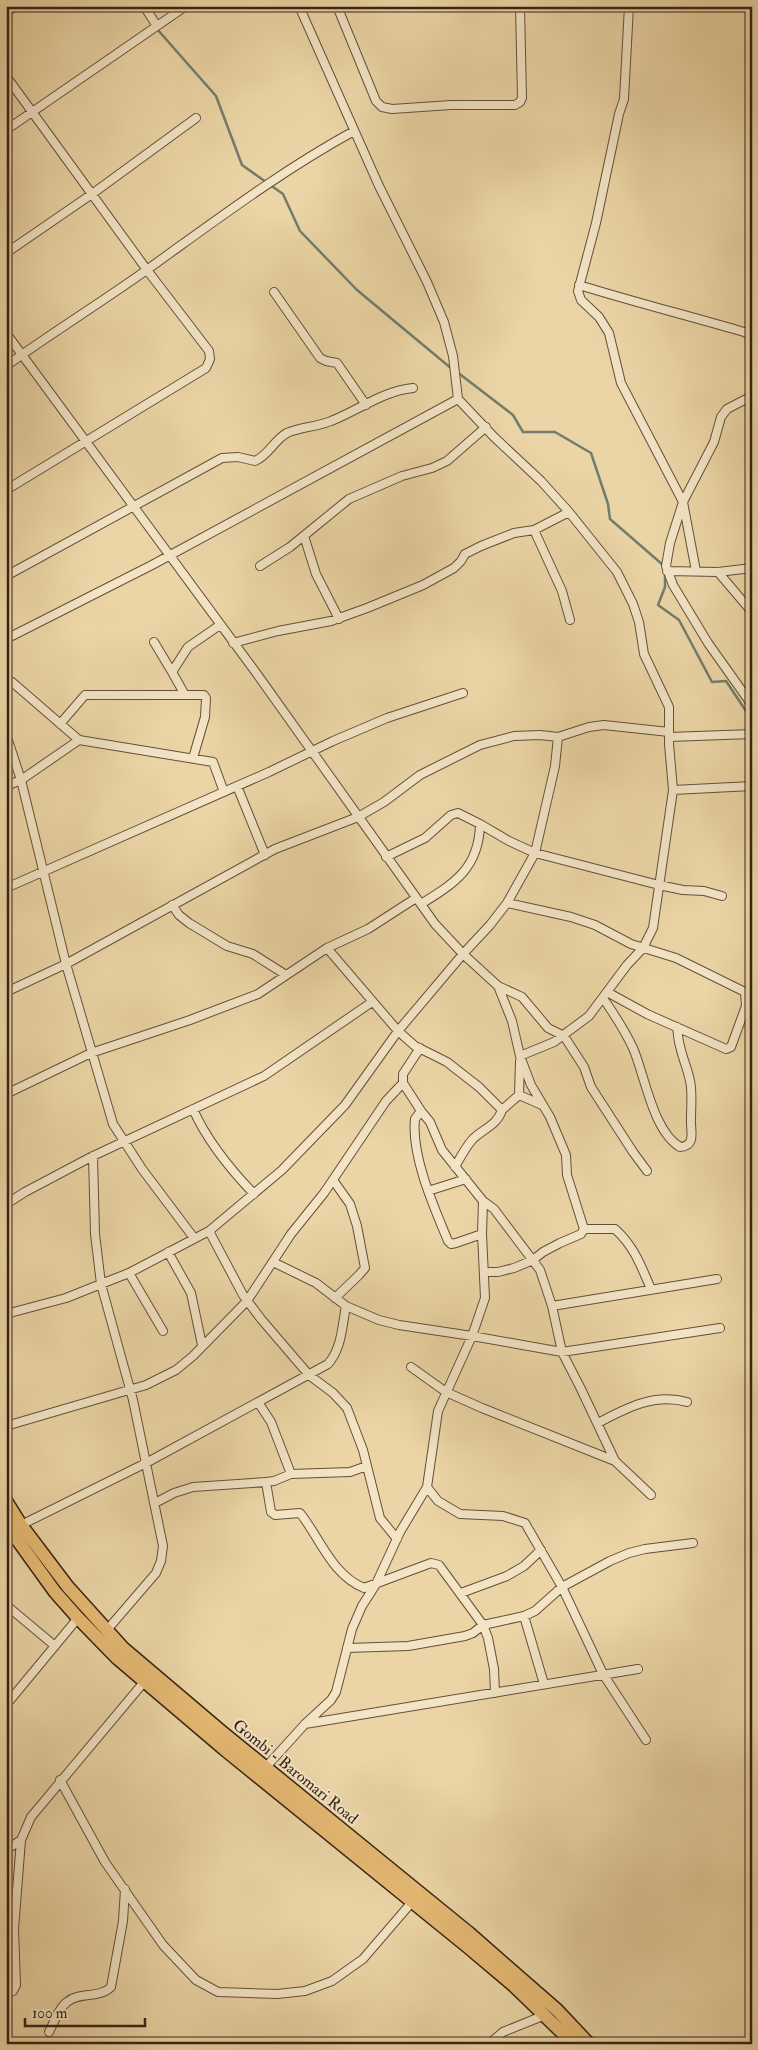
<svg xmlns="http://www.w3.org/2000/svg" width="758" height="2050" viewBox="0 0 758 2050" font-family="'IM FELL Double Pica',serif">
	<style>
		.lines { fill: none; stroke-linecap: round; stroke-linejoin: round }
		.stream { stroke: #727d6d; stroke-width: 2.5 }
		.street-casing { stroke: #654f39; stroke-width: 10 }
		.primary-casing { stroke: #382215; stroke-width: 15 }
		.street { stroke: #f2e4c5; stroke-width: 8 }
		.primary { stroke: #e6ba73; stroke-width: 12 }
		.labels { text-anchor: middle; stroke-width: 4; stroke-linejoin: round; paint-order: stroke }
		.street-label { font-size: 16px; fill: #382215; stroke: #f2e4c5 }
	</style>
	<rect width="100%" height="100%" fill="#ebd5a6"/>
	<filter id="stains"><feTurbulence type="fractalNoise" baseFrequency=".004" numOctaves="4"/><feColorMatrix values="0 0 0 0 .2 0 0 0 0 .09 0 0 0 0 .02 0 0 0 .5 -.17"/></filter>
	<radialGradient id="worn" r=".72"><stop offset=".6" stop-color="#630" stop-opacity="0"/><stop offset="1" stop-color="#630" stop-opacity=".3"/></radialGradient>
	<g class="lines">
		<!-- stream -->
		<path class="stream" d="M157 29 216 96 242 165 283 194 300 231 357 290 452 369
			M457 372 513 415 523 432H555L591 453 608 504 610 519 663 565
			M665 573V587L658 605 679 620 712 682 726 681 752 720
			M749 1111 752 1104"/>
		<defs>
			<path id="street" d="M144 6 157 26
				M299 6 379 186 427 282 444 322 453 356 458 399 494 437 541 481 569 512 617 572 633 604 639 622 644 654 669 707V744L673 790 653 928 643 948 627 965 589 1016 554 1042 520 1056
				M337 6 376 101 382 107 392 109 451 105H515L520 102 522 98 520 6
				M629 6 624 99 619 114 596 223 578 291 581 300 599 317 609 333 621 383 683 502 696 571
				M6 13 15 6
				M6 76 147 270 209 351 210 359 206 368 6 490
				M6 130 186 6
				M6 253 92 194 196 118
				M579 285C634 302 689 316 744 332L752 336
				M274 292 320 358 326 361 337 363 366 405
				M6 333 257 674 435 924 463 954 398 1031 345 1105 282 1170 209 1231 129 1273 101 1284 66 1298 6 1314
				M6 366C53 332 102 302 148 269 215 221 281 171 354 131
				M752 396 727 409 721 417 714 442 683 502 670 543 666 566 673 585 708 643 752 705
				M534 530 562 591 570 620
				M304 536 316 574 339 619
				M260 566 290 547 349 499 402 476 432 468 447 461 486 427
				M667 571 718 572 752 568
				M718 572 752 612
				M6 576 222 458 238 457 255 461C269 455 274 440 287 433 300 427 317 427 331 421 359 410 383 391 413 388
				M6 639 152 565 458 399
				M154 642 172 672
				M233 643 278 631 331 621 367 608 423 585 454 568 461 561 465 554 481 546 514 533 534 530 569 512
				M6 679 12 682 79 740 213 762 224 792
				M60 724 85 695H185
				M6 734 21 780 66 964 113 1124 142 1169 194 1238
				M669 737 752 734
				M193 758 205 717 206 698 204 695H185L172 672 188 647 220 625
				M6 786 21 780 79 740
				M237 786 265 855
				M673 790 752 786
				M386 857 425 838 451 815 458 813 480 824
				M6 888 269 772 333 741 387 718 463 693
				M507 903 571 917 595 925 631 944 676 958 745 992 746 1006 731 1047 726 1049 647 1014 607 992
				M421 904C455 883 479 868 480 824L509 841 535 853 659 885 683 890 704 891 722 896
				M172 905 179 915 189 923 227 946 253 954 286 975
				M327 948 398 1031 415 1046 447 1062 479 1087 502 1110 519 1095 520 1061
				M498 986 522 997 548 1028 564 1036 584 1067 591 1087 633 1152 647 1171
				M6 992 66 964 275 849 358 817 384 802 420 775 480 745 514 736 540 735 558 737 589 727 604 725 669 732
				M603 998C614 1014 625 1031 633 1048 645 1076 653 1131 680 1147 697 1146 690 1130 691 1119 691 1109 692 1098 691 1088 690 1073 683 1061 680 1046 678 1040 678 1033 677 1027
				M403 1083V1074L420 1048
				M6 1094 91 1053 190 1020 258 994 327 948 368 929 416 898
				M519 1095 542 1105
				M193 1109C207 1141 230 1169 254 1194
				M93 1156 95 1234 101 1284 133 1400 163 1546 161 1561 156 1573 107 1630
				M455 1167C460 1158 465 1148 472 1140 482 1129 497 1126 502 1110
				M333 1180 350 1204 357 1226 365 1268 359 1275 335 1298
				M428 1191 466 1179
				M483 1201 494 1209 540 1270 552 1306 562 1352 581 1389 615 1461
				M6 1204 25 1192 93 1156 264 1076 372 1002
				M584 1229H615C634 1246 641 1266 651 1289
				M209 1231 243 1295 261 1319 309 1375 333 1393 347 1408 363 1450 380 1518 397 1539
				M168 1252 191 1293 202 1345
				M273 1262 316 1283 346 1306 379 1320 399 1325 472 1336 562 1352 720 1328
				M485 1272H498L514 1268 533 1260 543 1252 560 1243 581 1234 584 1229 567 1175 566 1155 550 1117 531 1085 520 1056 512 1021 498 986 463 954 490 925 507 903 535 853 555 766 558 737
				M129 1273 163 1331
				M552 1306 717 1279
				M411 1367 446 1392 482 1408 615 1461 651 1495
				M258 1402 271 1422 291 1474
				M598 1423C626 1408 654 1393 687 1402
				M6 1426 146 1385 176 1370 193 1356 247 1301 291 1234 324 1193 386 1101 403 1083 421 1111 415 1119C411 1156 434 1207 448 1241L451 1244 456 1243 482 1234
				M266 1482 274 1481 291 1474 350 1472 367 1466
				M427 1487 438 1501 460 1514 503 1516 525 1523 562 1587 603 1674 646 1740
				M155 1503 174 1493 193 1487 266 1482 271 1512 275 1515 300 1513C320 1538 331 1574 364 1588L431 1563 439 1565 483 1625 488 1638 494 1669 495 1693
				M21 1525 146 1463 328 1364C342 1348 342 1326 346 1306
				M461 1593 507 1576 524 1566 541 1550
				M6 1605 55 1646
				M524 1616 544 1684
				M347 1648 408 1646 465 1636 473 1633 483 1625 524 1616 535 1611 562 1587 610 1561 629 1553 645 1549 693 1543
				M6 1705 78 1618
				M305 1724 638 1669
				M266 1767 305 1724 331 1700 336 1692 352 1629 362 1606 376 1584 400 1532 427 1487 438 1411 472 1336 485 1298 482 1234 483 1201 442 1150 430 1122 421 1111
				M60 1780 105 1862 163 1945 196 1980 218 1992 277 1994 305 1991 332 1981 363 1959 412 1902
				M6 1850 21 1840
				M6 1994 13 1991 16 1985 14 1929 21 1840 31 1817 144 1682
				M49 2032C54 2022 59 2008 67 2002 80 1991 99 1999 111 1987L123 1921 125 1889
				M489 2044 503 2032 545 2015"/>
			<path id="primary" d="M6 1501 21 1525 68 1587 123 1648 222 1732 469 1933 557 2010 589 2044
				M6 1524 55 1592 78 1618 117 1658 224 1749 468 1947 513 1985 574 2044"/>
		</defs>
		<!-- street casing -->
		<use href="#street" class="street-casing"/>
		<!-- primary casing -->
		<use href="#primary" class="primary-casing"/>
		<!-- street -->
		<use href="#street" class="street"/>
		<!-- primary -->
		<use href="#primary" class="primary"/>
	</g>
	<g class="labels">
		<!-- street labels -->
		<g class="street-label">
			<text transform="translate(296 1771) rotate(39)" y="6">Gombi - Baromari Road</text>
		</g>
	</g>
	<!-- margin -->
	<rect width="758" height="2050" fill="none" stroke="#ebd5a6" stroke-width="25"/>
	<rect x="8" y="8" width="743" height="2035" fill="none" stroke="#382215" stroke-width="2.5"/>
	<rect x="12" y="12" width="733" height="2025" fill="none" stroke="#382215"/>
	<!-- scale -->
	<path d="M25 2018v8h120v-8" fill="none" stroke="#382215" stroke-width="2.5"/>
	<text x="32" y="2018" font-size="15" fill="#382215" stroke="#f2e4c5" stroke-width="4" paint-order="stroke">100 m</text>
	<rect width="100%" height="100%" filter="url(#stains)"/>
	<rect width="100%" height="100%" fill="url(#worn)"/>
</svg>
